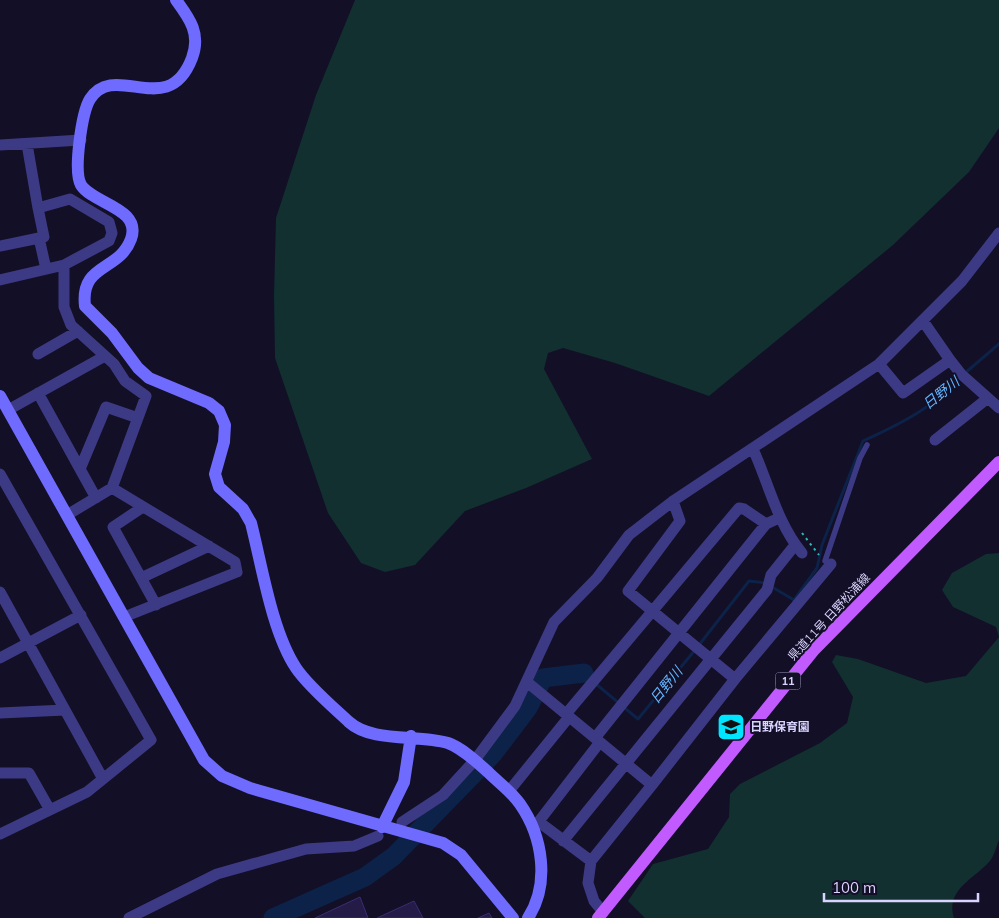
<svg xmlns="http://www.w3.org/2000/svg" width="999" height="918" viewBox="0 0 999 918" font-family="Mulish,'Noto Sans JP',sans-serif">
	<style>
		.green { fill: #12302f }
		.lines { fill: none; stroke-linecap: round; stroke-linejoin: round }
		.stream { stroke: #0c2248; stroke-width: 3 }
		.river { stroke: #0c2248; stroke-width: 19 }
		.building { fill: #241b47; stroke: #3b2d73 }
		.path { stroke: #2fb8b0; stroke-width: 2; stroke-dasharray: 2.5 4; stroke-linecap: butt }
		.lane { stroke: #3d3a85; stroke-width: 5.5 }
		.street { stroke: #3d3a85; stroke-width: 11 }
		.secondary { stroke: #6f6bff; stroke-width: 12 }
		.primary { stroke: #c25bff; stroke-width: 12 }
		.labels { text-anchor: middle; stroke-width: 4; stroke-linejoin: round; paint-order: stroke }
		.shield { fill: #130f26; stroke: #9e99be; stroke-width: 1 }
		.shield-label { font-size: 11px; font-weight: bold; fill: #d9d4ff }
		.street-label { font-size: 12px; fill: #d9d4ff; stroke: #130f26 }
		.poi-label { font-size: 12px; font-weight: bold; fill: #d9d4ff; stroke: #130f26; text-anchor: start }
		.water-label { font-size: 14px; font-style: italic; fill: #62b6ff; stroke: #130f26 }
	</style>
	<rect width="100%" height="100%" fill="#130f26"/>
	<!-- green -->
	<path class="green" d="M355 0H999V128L969 172 893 245 709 396 615 363 563 348 548 353 544 369 592 459 526 488 465 511 415 565 385 572 361 563 328 513 275 358 274 296 276 218 316 95Z
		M999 553V840C996 847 994 857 989 862 974 879 945 890 954 918H645L628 901 653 864 708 849 729 817 730 794 740 784 820 743 847 723 853 697 832 662 836 655 858 659 926 683 966 676 999 637 996 627 953 607 942 590 952 573 986 554Z"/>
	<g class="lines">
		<!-- stream -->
		<path class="stream" d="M965 373 999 344
			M772 587 794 600 817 568 822 545 863 441C898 425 935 407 961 377
			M699 645 749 581 766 583
			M584 673 591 680
			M596 684 638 719 695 650"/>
		<!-- river -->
		<path class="river" d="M273 918 365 877 394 856 493 754 528 708 543 678 584 673"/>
	</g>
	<!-- building -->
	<path class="building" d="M360 897 368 918H315Z
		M414 901 423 918H377Z
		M489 913 492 918H478Z"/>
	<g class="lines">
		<!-- path -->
		<path class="path" d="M802 533 819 555"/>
		<!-- lane -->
		<path class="lane" d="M825 561 860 458 867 445"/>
		<!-- street -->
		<path class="street" d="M27 144 38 208 70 199 109 222 112 233 109 241 64 265V307L71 325 114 364 125 381 146 396 112 488 67 515
			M0 145 81 140
			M38 208 44 237 39 238 46 269
			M0 246 39 238
			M0 280 64 265
			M923 321 950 360
			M38 354 78 331
			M879 364 903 393 950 360 961 374 999 408
			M38 393 96 498
			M8 410 105 356
			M935 440 988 398
			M753 449C769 484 777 523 802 553
			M80 469 106 407 138 418
			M0 474 151 740 87 792 0 834
			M112 488 235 562 237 572 124 617
			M673 501 680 521 628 591 735 679
			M143 507 113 527 156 605
			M141 578 209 546
			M0 592 103 779
			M0 658 81 615
			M527 682 652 785 735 679 831 564
			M0 713 65 710
			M566 714 739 508 744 509 766 524
			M595 738 766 524 779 518
			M0 773H29L50 810
			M509 791 569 717
			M402 822 443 795 475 760 515 706 554 622 597 578 629 535 673 501 879 364 962 281 999 233
			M539 822 591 861
			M533 829 600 742
			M563 841 767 590 771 575 795 545
			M603 912 594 901 588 883 591 861 652 785
			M129 918 217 874 306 849 354 846 378 836"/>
		<!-- secondary -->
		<path class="secondary" d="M176 0C190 19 201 34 192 58 168 121 115 60 90 99 82 112 73 171 81 185 93 204 142 208 131 239 119 272 80 263 85 306L112 333 138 368 149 378 209 403 219 411 225 425 224 442 215 474 219 487 243 509 251 523C262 566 272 632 296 668 308 686 333 707 349 722 372 743 419 734 448 743 462 748 477 762 488 772 499 783 511 791 520 804 543 837 550 884 528 918
			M0 396 204 760 222 776 250 788 443 843 461 855 513 918
			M382 827 404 782 411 736"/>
		<!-- primary -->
		<path class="primary" d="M598 918 814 650 999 462"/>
	</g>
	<!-- icons -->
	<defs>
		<symbol id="school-square" viewBox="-11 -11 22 22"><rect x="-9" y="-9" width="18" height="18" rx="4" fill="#00e5ff" stroke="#130f26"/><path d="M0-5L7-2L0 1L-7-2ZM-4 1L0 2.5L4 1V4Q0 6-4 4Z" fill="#111"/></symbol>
	</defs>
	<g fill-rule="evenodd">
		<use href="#school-square" x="715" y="711" width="32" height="32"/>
	</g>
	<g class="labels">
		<!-- shield labels -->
		<rect class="shield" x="775.5" y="672.5" width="25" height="17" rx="4"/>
		<g class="shield-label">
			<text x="788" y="685">11</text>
		</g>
		<!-- street labels -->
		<g class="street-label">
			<text transform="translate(829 617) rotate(-47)" y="4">県道11号 日野松浦線</text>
		</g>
		<!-- poi labels -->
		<g class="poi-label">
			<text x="750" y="731">日野保育園</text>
		</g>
		<!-- water labels -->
		<g class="water-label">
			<text transform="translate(941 393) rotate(-39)" y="5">日野川</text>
			<text transform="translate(666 685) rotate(-51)" y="5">日野川</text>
		</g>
	</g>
	<!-- scale -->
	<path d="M824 893v8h154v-8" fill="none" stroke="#d9d4ff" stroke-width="2.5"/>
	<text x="832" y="893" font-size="15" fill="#d9d4ff" stroke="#130f26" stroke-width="4" paint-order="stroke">100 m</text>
</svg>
